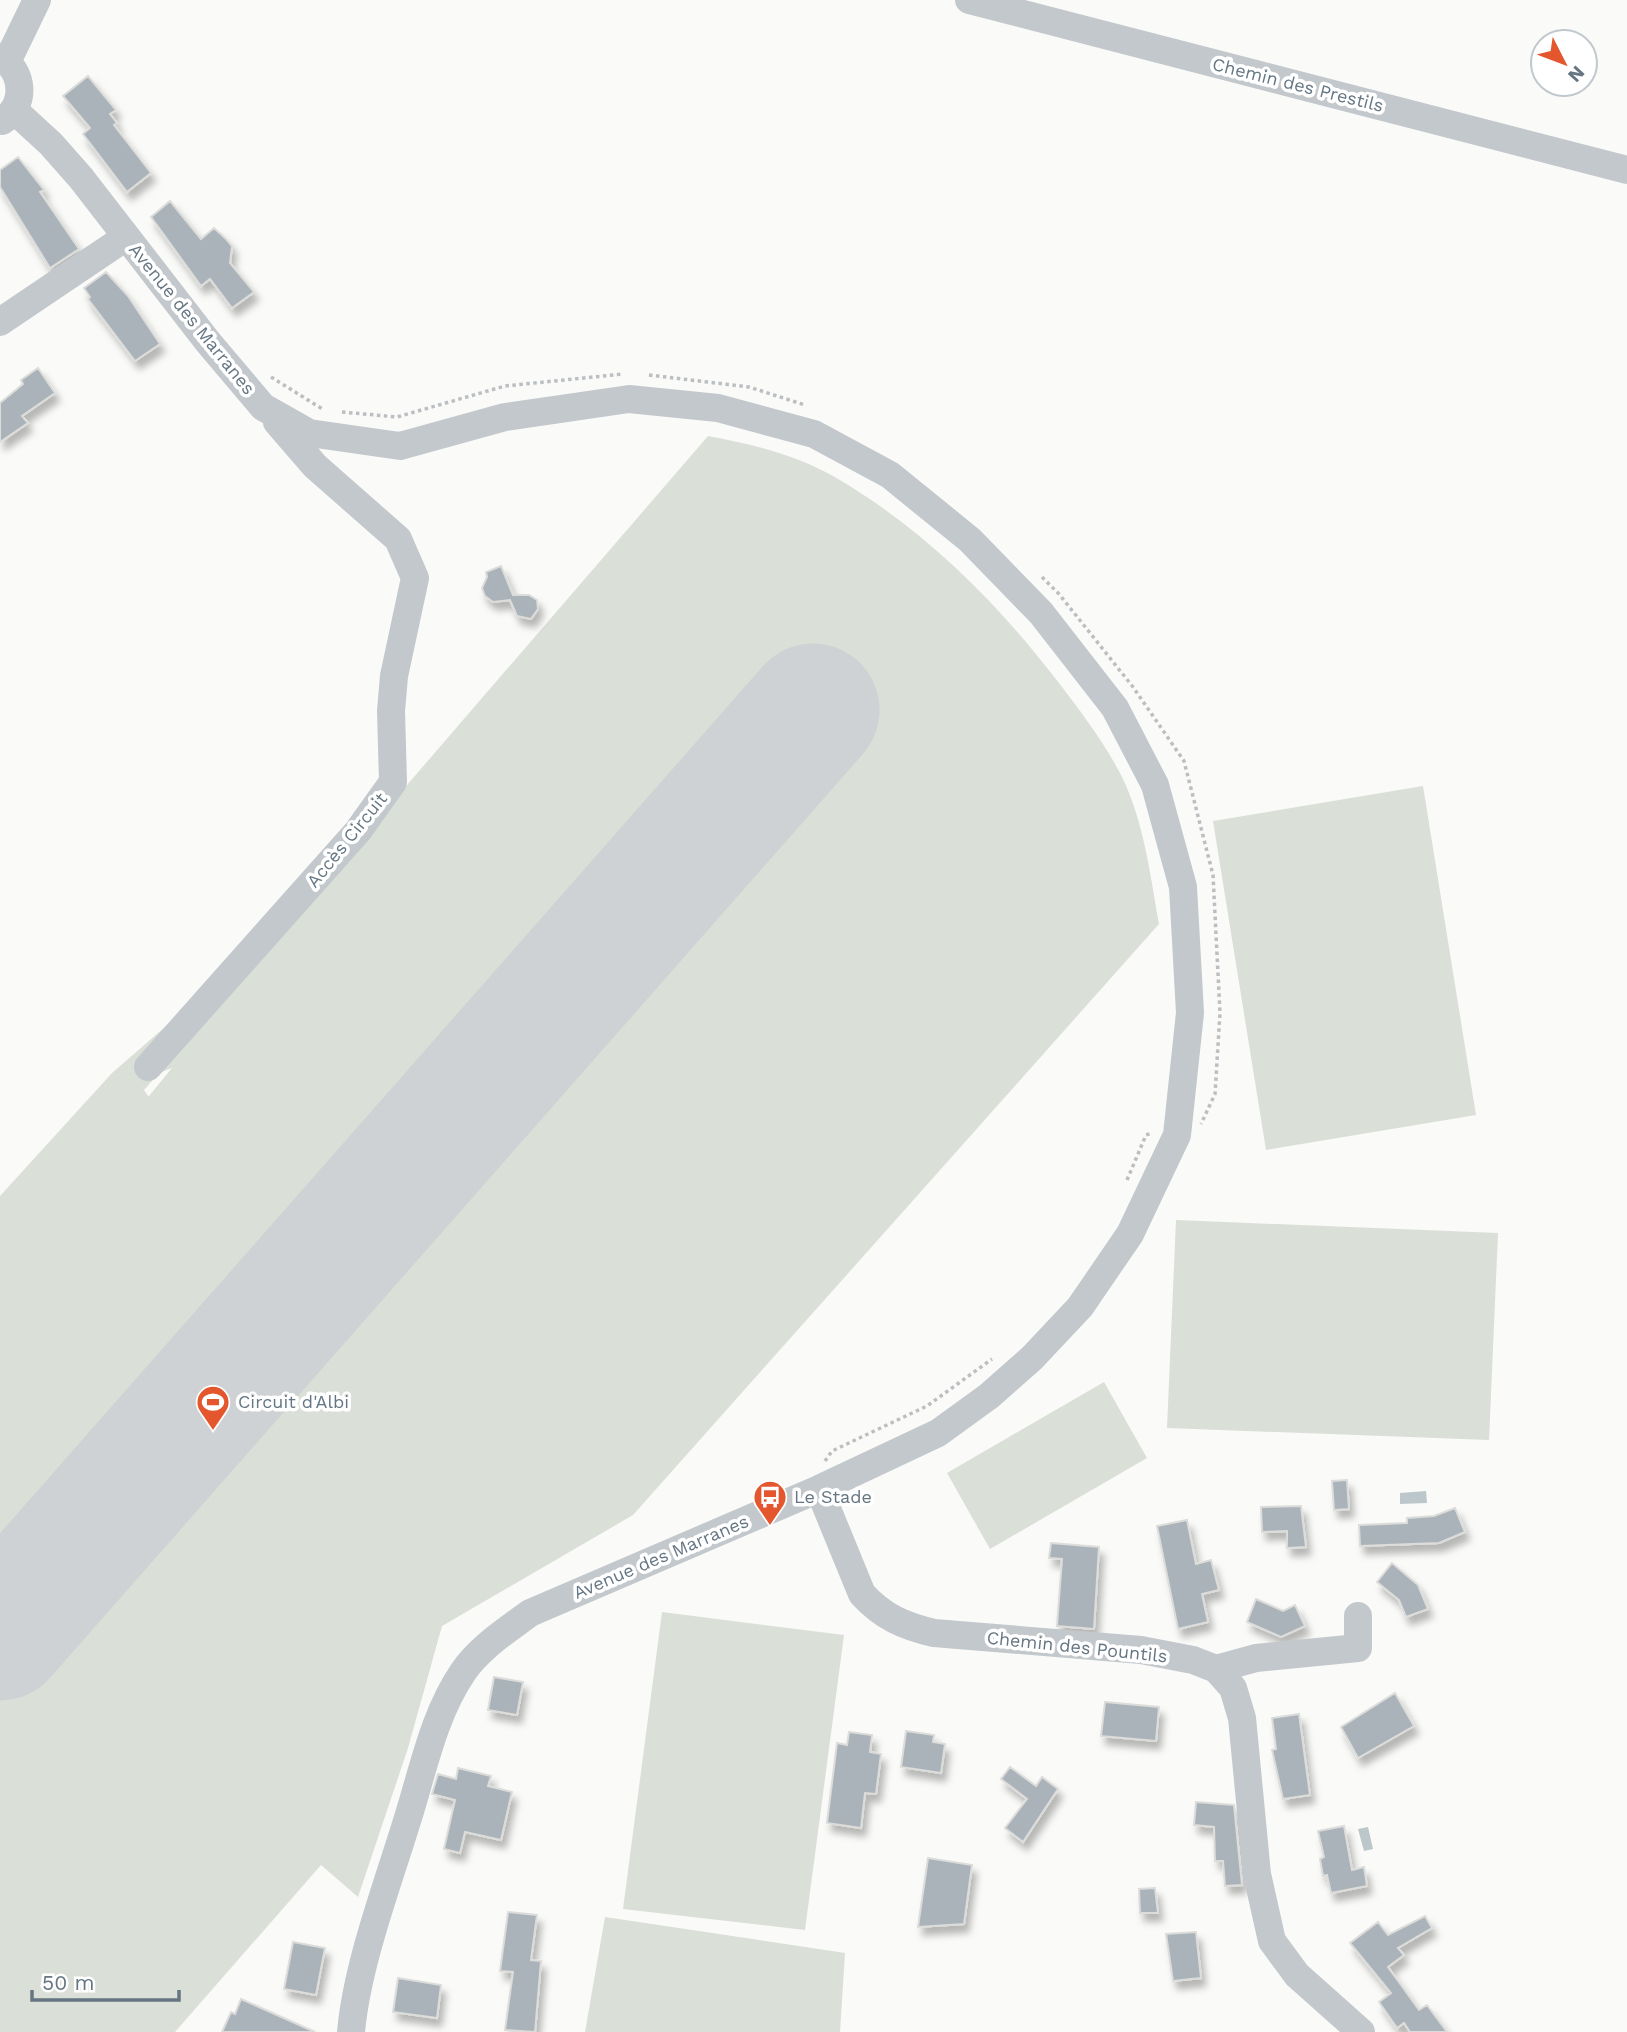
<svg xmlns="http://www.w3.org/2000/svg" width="1627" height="2032" viewBox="0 0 1627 2032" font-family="'Work Sans',sans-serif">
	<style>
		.green { fill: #dadfd7; fill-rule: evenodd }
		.water { fill: #bbc7cb }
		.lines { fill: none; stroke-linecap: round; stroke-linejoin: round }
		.runway { stroke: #ced2d4; stroke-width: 133 }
		.building { fill: #aab3b9; stroke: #dcdcda; stroke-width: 2; filter: url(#shadow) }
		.path { stroke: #bbbfc2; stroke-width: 3.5; stroke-dasharray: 3.5 3.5; stroke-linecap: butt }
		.minor { stroke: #c3c8cc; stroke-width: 28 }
		.labels { text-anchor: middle; stroke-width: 7; stroke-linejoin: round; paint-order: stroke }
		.street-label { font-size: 18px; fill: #657683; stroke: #fff }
		.poi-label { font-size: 18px; fill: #657683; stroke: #fff; text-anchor: start }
	</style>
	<defs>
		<filter id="shadow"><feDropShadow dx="4.5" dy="8" stdDeviation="3.5" flood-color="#0004"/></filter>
	</defs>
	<rect width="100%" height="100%" fill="#fafaf8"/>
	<!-- green -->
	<path class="green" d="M708 436C751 444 794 454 833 476 923 528 996 601 1059 683 1081 712 1104 742 1121 775 1144 821 1150 874 1159 924L633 1515 442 1626 408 1748 358 1897 321 1865 175 2032H0V1196L112 1073 219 980 357 843ZM779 680 849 743 352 1303 283 1244ZM172 1068 149 1096H148L144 1090 159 1073Z
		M1423 786 1476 1115 1266 1150 1213 821Z
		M1176 1220 1498 1233 1489 1440 1167 1428Z
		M1104 1382 1147 1458 990 1549 947 1473Z
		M662 1612 844 1635 805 1930 623 1909Z
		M605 1917 845 1953 840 2032H585Z"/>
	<!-- water -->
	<path class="water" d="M1426 1491 1427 1503 1400 1504V1493Z
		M1368 1827 1373 1849 1364 1851 1358 1829Z"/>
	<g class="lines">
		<!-- runway -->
		<path class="runway" d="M0 1634 813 710"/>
	</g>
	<!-- building -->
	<path class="building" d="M88 76 116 110 110 114 117 123 114 125 151 173 127 192 83 134 90 128 63 96Z
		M18 157 44 190 40 192 79 249 50 268 0 187V170Z
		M170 201 201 239 214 228 226 239 232 246 230 263 254 292 232 308 210 279 201 286 151 217Z
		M106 272 128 296 160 344 135 361 88 299 90 297 84 288Z
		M38 368 55 393 22 416 28 423 0 442V403L23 384 21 380Z
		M501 566 513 595H529L537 600 538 609 531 619 517 616 510 600 493 602 485 596 482 588 487 577 486 572Z
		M1347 1480 1349 1509 1334 1510 1332 1481Z
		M1301 1506 1306 1547 1287 1548V1531L1262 1532 1261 1507Z
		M1455 1508 1465 1532 1439 1543 1360 1546 1359 1525 1407 1523V1518L1434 1516Z
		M1187 1520 1196 1564 1211 1560 1219 1590 1202 1594 1208 1622 1178 1629 1157 1526Z
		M1051 1543 1099 1547 1094 1629 1057 1626 1062 1559 1049 1558Z
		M1392 1563 1418 1585 1428 1609 1406 1617 1399 1600 1377 1582Z
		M1256 1599 1283 1611 1295 1605 1305 1626 1281 1637 1247 1622Z
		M494 1677 523 1682 517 1715 488 1710Z
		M1395 1693 1414 1726 1358 1758 1341 1727Z
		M1105 1702 1159 1707 1156 1741 1101 1736Z
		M1299 1714 1310 1795 1283 1799 1272 1750 1276 1749 1272 1718Z
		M906 1731 934 1735 933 1742 945 1744 941 1773 901 1767Z
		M849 1732 872 1735 870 1752 881 1754 876 1794 865 1793 861 1828 827 1823 837 1743 847 1745Z
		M1010 1767 1036 1786 1042 1777 1058 1789 1023 1842 1005 1828 1027 1799 1001 1779Z
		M458 1768 491 1776 488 1786 512 1792 501 1840 465 1832 460 1853 444 1849 455 1800 432 1794 438 1774 456 1779Z
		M1196 1802 1234 1805 1242 1885 1225 1886 1223 1861H1215L1214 1827 1194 1825Z
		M1344 1826 1352 1870 1364 1867 1367 1886 1331 1893 1327 1875 1323 1876 1320 1859 1324 1857 1318 1831Z
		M928 1858 972 1865 964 1924 918 1927Z
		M1155 1888 1158 1913H1140L1139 1889Z
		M508 1912 537 1915 531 1960 541 1961 535 2032 505 2030 513 1972 500 1971Z
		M1425 1916 1432 1928 1398 1948 1404 1955 1388 1967 1419 2010 1427 2005 1447 2032H1410L1404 2023 1397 2028 1379 2002 1391 1993 1350 1943 1378 1922 1388 1935Z
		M1196 1932 1201 1978 1173 1981 1166 1934Z
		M293 1942 325 1948 316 1995 284 1989Z
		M398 1978 441 1985 437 2018 393 2012Z
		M241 1999 315 2032H222L231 2012 235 2014Z"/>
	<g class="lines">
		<!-- path -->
		<path class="path" d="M649 375 749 387 805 405
			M271 377 324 410
			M342 412 397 417 505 386 623 374
			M1042 577 1059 594 1133 687 1184 761 1213 875 1220 1013 1215 1094 1201 1124
			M1127 1180 1146 1135 1152 1133
			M825 1461 832 1451 927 1406 992 1359"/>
		<!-- minor -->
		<path class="minor" d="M969 0 1627 170
			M0 57C24 71 27 105 2 121
			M7 62 37 0
			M14 110 51 144 81 178 208 342 263 407 309 433 400 446 505 417 629 399 718 408 814 434 890 475 970 540 1041 613 1115 708 1155 785 1183 887 1190 1013 1177 1135 1130 1234 1080 1307 1032 1358 989 1396 938 1433 819 1489 530 1613C507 1630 479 1648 463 1672 433 1716 423 1771 407 1821 387 1886 357 1965 351 2032
			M0 322 126 237
			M148 1067 358 831 393 782 391 711 394 676 415 578 398 539 315 466 277 422
			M819 1489 862 1594C883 1617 904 1626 934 1633L1141 1650 1193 1660 1216 1669 1233 1688 1242 1718 1257 1874 1272 1941 1297 1975 1361 2032
			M1216 1669 1256 1658 1358 1648V1616"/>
	</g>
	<!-- icons -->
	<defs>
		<symbol id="stadium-pin" viewBox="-11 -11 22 30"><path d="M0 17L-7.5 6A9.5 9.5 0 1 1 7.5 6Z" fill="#e4572e" stroke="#fff"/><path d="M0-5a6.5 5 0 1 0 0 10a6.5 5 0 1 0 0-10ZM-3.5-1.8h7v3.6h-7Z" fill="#fff"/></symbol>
		<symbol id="bus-pin" viewBox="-11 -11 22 30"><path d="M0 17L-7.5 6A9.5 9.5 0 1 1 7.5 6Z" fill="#e4572e" stroke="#fff"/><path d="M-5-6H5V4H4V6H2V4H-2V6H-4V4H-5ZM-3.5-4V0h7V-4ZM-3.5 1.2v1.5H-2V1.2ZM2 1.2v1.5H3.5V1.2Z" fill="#fff"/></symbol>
	</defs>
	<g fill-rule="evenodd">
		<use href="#stadium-pin" x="194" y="1383" width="38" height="52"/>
		<use href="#bus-pin" x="751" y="1478" width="38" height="52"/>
	</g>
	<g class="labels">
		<!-- street labels -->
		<g class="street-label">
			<text transform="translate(1298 85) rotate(14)" y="6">Chemin des Prestils</text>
			<text transform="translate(192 319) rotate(51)" y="6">Avenue des Marranes</text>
			<text transform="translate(347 840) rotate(-51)" y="6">Accès Circuit</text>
			<text transform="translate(661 1557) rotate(-23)" y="6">Avenue des Marranes</text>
			<text transform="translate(1077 1647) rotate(6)" y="6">Chemin des Pountils</text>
		</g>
		<!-- poi labels -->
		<g class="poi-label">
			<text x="238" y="1408">Circuit d'Albi</text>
			<text x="794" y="1503">Le Stade</text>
		</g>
	</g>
	<!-- north arrow -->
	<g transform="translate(1564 63) rotate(132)"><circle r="33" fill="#ffffff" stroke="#c1c8cd" stroke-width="2"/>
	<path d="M0-5L12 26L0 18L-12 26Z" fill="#e4572e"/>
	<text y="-10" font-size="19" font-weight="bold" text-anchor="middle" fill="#657683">N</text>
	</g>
	<!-- scale -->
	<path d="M32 1990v10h147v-10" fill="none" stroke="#657683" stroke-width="3.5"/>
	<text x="42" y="1990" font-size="21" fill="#657683" stroke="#ffffff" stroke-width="5" paint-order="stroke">50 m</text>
</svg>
